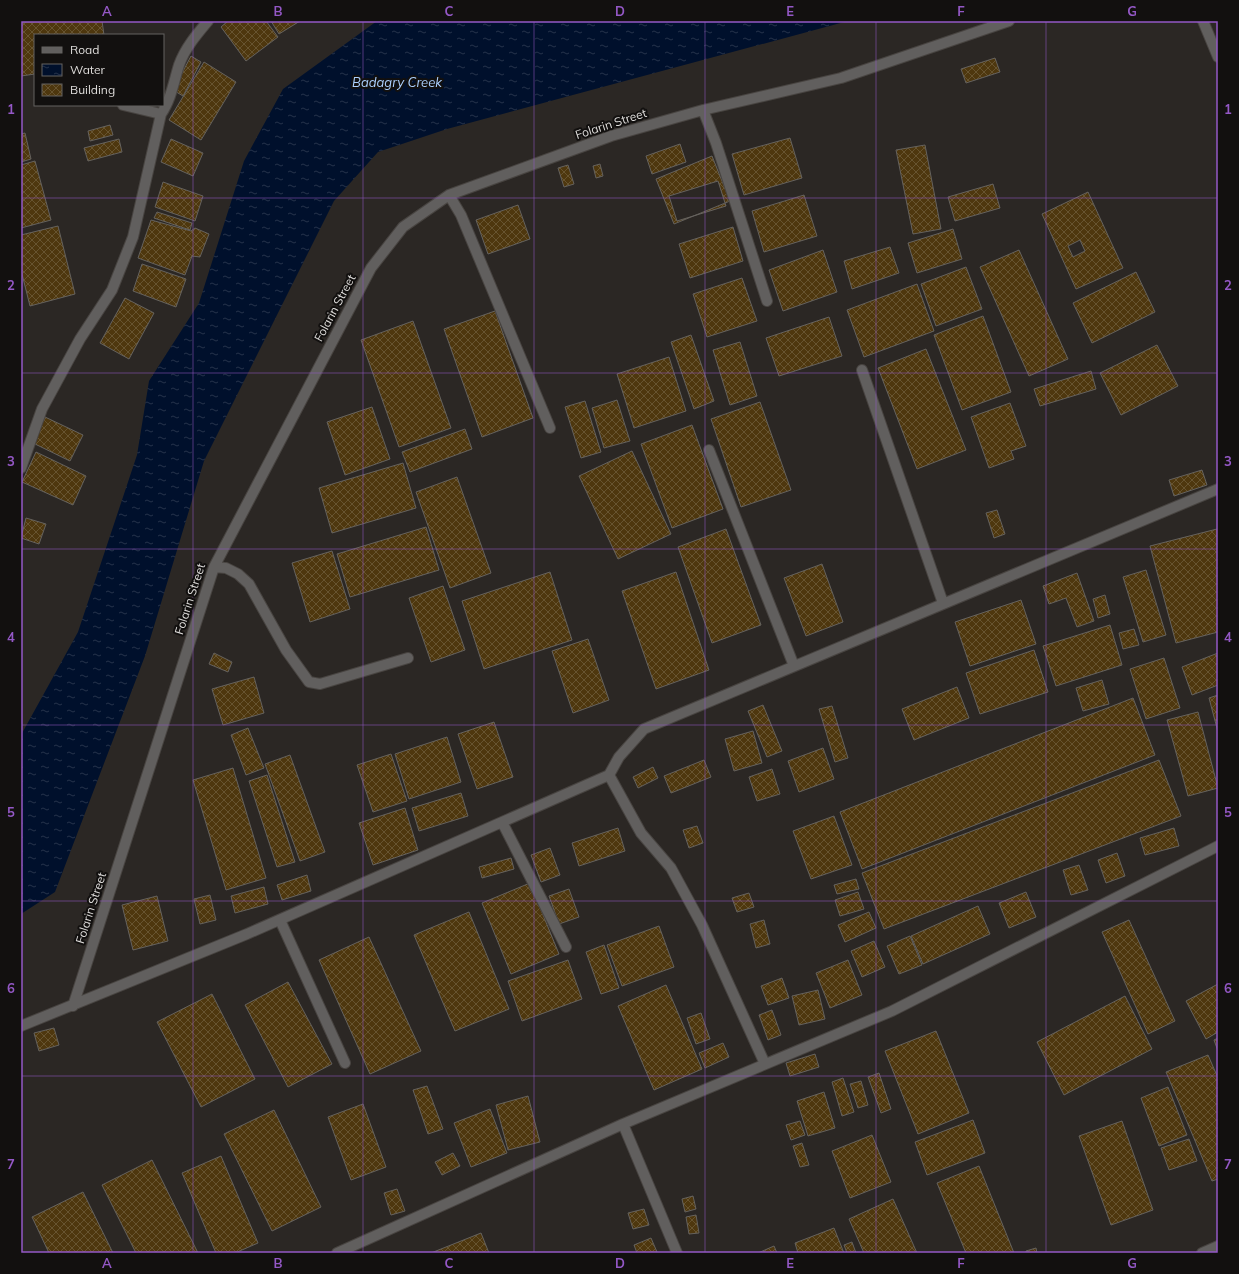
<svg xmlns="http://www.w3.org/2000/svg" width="1239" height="1274" viewBox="0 0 1239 1274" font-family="Mulish,sans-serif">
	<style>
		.water { fill: url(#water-ripples) }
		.building { fill: url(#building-cross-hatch); stroke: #65625e; fill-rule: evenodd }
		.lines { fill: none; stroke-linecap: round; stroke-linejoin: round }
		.minor-casing { stroke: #484441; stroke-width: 12 }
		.minor { stroke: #615f5e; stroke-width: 10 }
		.grid { fill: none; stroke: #9458c6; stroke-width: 1; stroke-opacity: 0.55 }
		.labels { text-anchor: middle; stroke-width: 4; stroke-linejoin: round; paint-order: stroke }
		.street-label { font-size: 12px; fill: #dfdddb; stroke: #12100f }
		.water-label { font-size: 13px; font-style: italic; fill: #acd0fe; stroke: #12100f }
		.neatline { fill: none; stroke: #9458c6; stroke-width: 1.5 }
		.grid-label { font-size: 13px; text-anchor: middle; font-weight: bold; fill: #9458c6 }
	</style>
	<defs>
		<pattern id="water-ripples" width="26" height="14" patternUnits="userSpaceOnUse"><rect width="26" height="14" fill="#00102c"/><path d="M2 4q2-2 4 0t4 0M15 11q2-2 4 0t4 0" fill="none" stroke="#25324a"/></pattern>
		<pattern id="building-cross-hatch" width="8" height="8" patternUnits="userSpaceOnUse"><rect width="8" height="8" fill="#4e370e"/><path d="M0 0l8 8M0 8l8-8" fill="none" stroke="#675430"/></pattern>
	</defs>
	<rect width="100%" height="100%" fill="#2b2724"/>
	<!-- water -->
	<path class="water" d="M377 21H848L447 129 378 152 334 201 204 461 145 656 55 892 21 914V735L78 632 137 455 149 381 199 303 244 161 283 89Z"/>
	<!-- building -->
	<path class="building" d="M102 21 104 35H35V74L21 76V22Z
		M228 21H266L278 37 246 61 221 27Z
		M271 21H300L279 34Z
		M191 56 201 62 183 96 173 90Z
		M995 58 1000 72 966 83 961 69Z
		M204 62 236 82 201 140 169 120Z
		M110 125 113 135 90 141 88 131Z
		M25 133 31 159 21 162V134Z
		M790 138 802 178 744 195 732 154Z
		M119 139 122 152 88 161 84 148Z
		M171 139 203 153 193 176 161 162Z
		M680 144 686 162 652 174 646 156Z
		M925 145 941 229 913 234 896 150Z
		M712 156 730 201 674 224 656 179Z
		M35 161 51 220 21 228V165Z
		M600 164 603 176 596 178 593 166Z
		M568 165 574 184 564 187 558 168Z
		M718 181 726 206 677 221 669 196Z
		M163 182 203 196 195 221 155 207Z
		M993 184 1000 208 955 221 948 197Z
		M1088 192 1123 268 1076 289 1042 214ZM1080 240 1085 251 1073 257 1068 246Z
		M804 195 817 236 764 252 752 211Z
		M518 205 530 239 488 254 476 220Z
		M157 212 192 223 190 230 154 218Z
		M151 220 191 231 195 228 209 234 200 257 192 256 185 275 138 258Z
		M58 226 75 294 30 306 21 270V235Z
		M733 227 743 261 690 278 679 244Z
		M953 229 962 259 917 273 908 243Z
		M890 247 899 273 852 289 844 261Z
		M823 250 837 292 783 311 769 270Z
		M1019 250 1068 359 1029 376 980 267Z
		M142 264 186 279 176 307 133 291Z
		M966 267 982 309 936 326 921 284Z
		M1136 272 1155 312 1092 343 1073 303Z
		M742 278 757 321 707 337 693 294Z
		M917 284 934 331 864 357 847 310Z
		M125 298 154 313 129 359 100 343Z
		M495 311 533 418 482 437 444 329Z
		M983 316 1011 392 962 410 934 335Z
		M829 317 842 356 779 376 766 338Z
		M413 321 451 428 399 447 361 340Z
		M691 335 714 401 694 409 671 342Z
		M740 342 757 396 730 405 713 350Z
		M1157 345 1178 386 1121 415 1100 373Z
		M926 349 966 450 917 469 878 368Z
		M669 357 686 411 634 428 617 374Z
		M1091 371 1096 389 1040 406 1034 389Z
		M617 400 630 441 604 448 592 408Z
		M585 401 601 452 581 458 565 407Z
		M760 402 791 490 741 507 711 419Z
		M1010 403 1026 446 1011 451 1014 459 989 468 971 417Z
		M372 407 390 459 345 475 327 422Z
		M45 417 83 435 70 461 33 443Z
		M692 425 723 509 672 528 641 444Z
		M465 429 472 449 410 472 402 452Z
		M632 451 671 534 618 559 579 476Z
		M36 452 86 476 73 505 22 482Z
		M403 463 416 508 332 533 319 488Z
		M1202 470 1207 485 1174 496 1169 480Z
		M457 477 491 573 450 588 416 492Z
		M997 510 1005 534 994 538 986 513Z
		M26 518 46 524 39 544 21 538Z
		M426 527 439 570 350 597 337 554Z
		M726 529 761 625 712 643 678 547Z
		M1217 529 1218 632 1176 643 1150 546Z
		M332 551 350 609 310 622 292 563Z
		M822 564 843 622 806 636 784 578Z
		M1146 570 1166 635 1143 642 1123 577Z
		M550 572 572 640 484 669 462 601Z
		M676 572 709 670 656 689 622 591Z
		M1077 573 1094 621 1077 627 1066 598 1049 604 1043 586Z
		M443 586 465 650 431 662 409 598Z
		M1105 595 1110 614 1098 618 1093 599Z
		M1021 600 1036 644 970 666 955 622Z
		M1110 625 1122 665 1056 686 1043 646Z
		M1134 629 1139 645 1123 649 1119 633Z
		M588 639 609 700 573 713 552 651Z
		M1034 650 1048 692 980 714 966 673Z
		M214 653 232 662 228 672 209 664Z
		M1218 653V685L1192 695 1182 667Z
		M1164 658 1180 708 1146 719 1130 669Z
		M254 677 264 713 223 725 212 689Z
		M1102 680 1109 704 1083 711 1076 688Z
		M957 687 969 718 914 740 902 709Z
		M1218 695V732L1209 698Z
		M1133 698 1155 755 862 869 840 812Z
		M763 705 782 751 767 757 748 711Z
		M832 706 848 758 835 762 819 709Z
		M1198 712 1218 788 1188 796 1167 720Z
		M494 722 513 777 477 789 458 734Z
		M248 728 264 768 246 775 231 735Z
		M753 731 762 763 734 771 725 739Z
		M447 737 461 782 409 799 395 754Z
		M823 748 834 779 799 792 788 761Z
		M391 754 407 801 373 812 357 765Z
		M290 755 325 852 300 861 265 764Z
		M704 760 711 777 671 793 664 776Z
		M1159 760 1181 816 884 929 862 873Z
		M653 767 658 778 638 788 633 777Z
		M233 768 266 878 226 890 193 780Z
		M772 769 780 794 757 801 749 777Z
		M267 775 295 862 277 867 249 781Z
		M461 793 468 816 419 831 412 808Z
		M405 808 418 850 373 865 359 823Z
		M834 816 852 865 811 879 793 831Z
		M697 826 703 843 689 848 683 830Z
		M618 828 625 851 579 866 572 843Z
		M1174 828 1179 846 1145 855 1140 838Z
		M550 848 560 875 541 882 531 855Z
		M1117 853 1125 876 1106 883 1098 860Z
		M511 858 514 869 482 878 479 867Z
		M1079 865 1088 890 1071 895 1063 870Z
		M307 875 311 891 282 900 277 885Z
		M856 879 859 889 837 894 834 885Z
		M530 883 559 954 511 974 482 903Z
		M264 887 268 904 235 913 231 896Z
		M569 889 579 917 559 924 549 896Z
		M858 892 864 909 840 916 835 900Z
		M1026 892 1036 917 1009 928 999 903Z
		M749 893 754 907 737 912 732 898Z
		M210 895 216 920 200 924 194 899Z
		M157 896 168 941 133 950 122 905Z
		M978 906 990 934 923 964 911 936Z
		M469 912 509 1009 455 1031 414 935Z
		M869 912 876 928 845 942 838 925Z
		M764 920 770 944 756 948 750 924Z
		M1129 920 1175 1021 1148 1034 1102 932Z
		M659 926 674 967 622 986 607 945Z
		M910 936 922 965 899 974 887 946Z
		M369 937 421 1051 370 1074 319 960Z
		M874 941 885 967 862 977 851 951Z
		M604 945 619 988 601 994 586 952Z
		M568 960 582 999 522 1021 508 981Z
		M848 960 862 995 830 1008 816 973Z
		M782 978 789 998 768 1005 761 986Z
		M288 982 332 1064 288 1087 245 1005Z
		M1218 984V1032L1206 1039 1186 1001Z
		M666 985 702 1069 654 1090 618 1006Z
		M818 990 825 1019 799 1025 792 996Z
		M212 994 255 1079 201 1107 157 1022Z
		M1125 996 1152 1049 1064 1095 1037 1042Z
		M772 1010 781 1035 768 1040 759 1015Z
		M701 1013 710 1039 696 1044 687 1018Z
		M54 1028 59 1045 39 1051 34 1033Z
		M936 1031 969 1113 918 1134 885 1051Z
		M1218 1038V1051L1214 1040Z
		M723 1043 729 1057 705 1068 699 1053Z
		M815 1054 819 1067 790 1076 786 1063Z
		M1208 1055 1218 1078V1179L1212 1181 1166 1072Z
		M879 1073 891 1109 881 1113 868 1077Z
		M843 1078 854 1112 842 1116 832 1082Z
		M861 1081 868 1105 858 1108 850 1084Z
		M427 1086 443 1129 428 1134 413 1090Z
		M1168 1087 1187 1135 1159 1146 1141 1098Z
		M824 1092 835 1128 808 1136 797 1101Z
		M528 1096 540 1142 508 1150 496 1105Z
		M363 1104 386 1167 351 1180 328 1117Z
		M490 1109 507 1153 471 1167 454 1123Z
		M274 1110 321 1207 272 1231 224 1134Z
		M973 1120 985 1153 927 1175 915 1142Z
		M800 1121 805 1135 791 1140 786 1125Z
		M1122 1121 1153 1210 1111 1225 1079 1136Z
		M872 1135 891 1182 850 1198 832 1151Z
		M1189 1139 1197 1161 1169 1170 1161 1148Z
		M802 1143 809 1165 800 1167 793 1146Z
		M453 1153 460 1166 442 1175 435 1162Z
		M221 1156 258 1243 235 1253H216L182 1173Z
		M152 1160 198 1253H136L102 1185Z
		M979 1166 1014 1253H966L937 1183Z
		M397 1189 405 1211 391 1215 384 1193Z
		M83 1192 113 1253H49L32 1217Z
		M693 1196 696 1209 685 1212 682 1199Z
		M893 1199 917 1253H864L849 1219Z
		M644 1209 649 1225 633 1229 628 1213Z
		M696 1215 699 1233 689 1234 686 1217Z
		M834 1228 844 1253H798L795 1243Z
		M481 1233 489 1253H431Z
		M651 1238 657 1252 637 1253 634 1245Z
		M852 1242 856 1253H847L844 1245Z
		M774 1246 777 1253H758Z
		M1036 1248 1037 1253H1026V1251Z"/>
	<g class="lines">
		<defs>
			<path id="minor" d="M1203 21 1218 57
				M123 105 161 114
				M703 110 716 143 767 301
				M449 195 461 215 550 428
				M862 370 943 603
				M709 450 794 666
				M21 468 42 409 80 339 112 290 133 237 161 114C171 100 174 81 179 65 185 48 197 34 208 21
				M214 567 226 568 238 574 249 584 286 650 309 682 320 684 408 658
				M609 775 641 833 671 868 702 925 765 1064
				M502 822 566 947
				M280 920 345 1063
				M73 1006 214 567 371 268 403 227 449 195 611 136 703 110 841 78 1009 21
				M21 1026 247 934 609 775 619 757 644 729 1218 489
				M623 1124 677 1253
				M337 1253 623 1124 892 1011 1218 846
				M1202 1253 1218 1246"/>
		</defs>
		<!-- minor casing -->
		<use href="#minor" class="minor-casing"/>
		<!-- minor -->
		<use href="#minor" class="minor"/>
	</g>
	<!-- grid -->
	<path class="grid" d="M193 21V1253M363 21V1253M534 21V1253M705 21V1253M876 21V1253M1046 21V1253M21 198H1218M21 373H1218M21 549H1218M21 725H1218M21 901H1218M21 1076H1218"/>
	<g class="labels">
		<!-- street labels -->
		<g class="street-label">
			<text transform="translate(611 124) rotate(-18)" y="4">Folarin Street</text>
			<text transform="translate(335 308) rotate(-62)" y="4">Folarin Street</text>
			<text transform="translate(190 599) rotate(-72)" y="4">Folarin Street</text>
			<text transform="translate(91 908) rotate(-72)" y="4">Folarin Street</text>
		</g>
		<!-- water labels -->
		<g class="water-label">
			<text x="397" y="87">Badagry Creek</text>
		</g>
	</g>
	<!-- border -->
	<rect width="1239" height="1274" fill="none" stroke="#12100f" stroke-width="44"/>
	<!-- legend -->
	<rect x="34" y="34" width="130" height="72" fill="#12100f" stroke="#646261"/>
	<rect x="42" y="47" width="20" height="6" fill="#615f5e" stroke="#646261"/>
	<text x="70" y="54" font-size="12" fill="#dfdddb">Road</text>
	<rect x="42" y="64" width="20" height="12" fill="url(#water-ripples)" stroke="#646261"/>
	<text x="70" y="74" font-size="12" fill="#dfdddb">Water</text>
	<rect x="42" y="84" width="20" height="12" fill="url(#building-cross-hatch)" stroke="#646261"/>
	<text x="70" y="94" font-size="12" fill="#dfdddb">Building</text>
	<rect x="22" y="22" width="1195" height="1230" class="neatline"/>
	<g class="grid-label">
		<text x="107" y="16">A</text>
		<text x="278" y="16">B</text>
		<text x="449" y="16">C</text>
		<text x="620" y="16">D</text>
		<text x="790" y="16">E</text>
		<text x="961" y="16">F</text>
		<text x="1132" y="16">G</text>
		<text x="11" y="114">1</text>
		<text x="1228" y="114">1</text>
		<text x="11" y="290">2</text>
		<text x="1228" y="290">2</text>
		<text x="11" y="466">3</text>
		<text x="1228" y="466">3</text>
		<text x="11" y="642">4</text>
		<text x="1228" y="642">4</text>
		<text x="11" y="817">5</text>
		<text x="1228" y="817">5</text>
		<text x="11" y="993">6</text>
		<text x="1228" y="993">6</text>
		<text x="11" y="1169">7</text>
		<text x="1228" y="1169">7</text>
		<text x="107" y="1268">A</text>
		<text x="278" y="1268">B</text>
		<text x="449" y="1268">C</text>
		<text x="620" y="1268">D</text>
		<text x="790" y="1268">E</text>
		<text x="961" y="1268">F</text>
		<text x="1132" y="1268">G</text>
	</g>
</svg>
